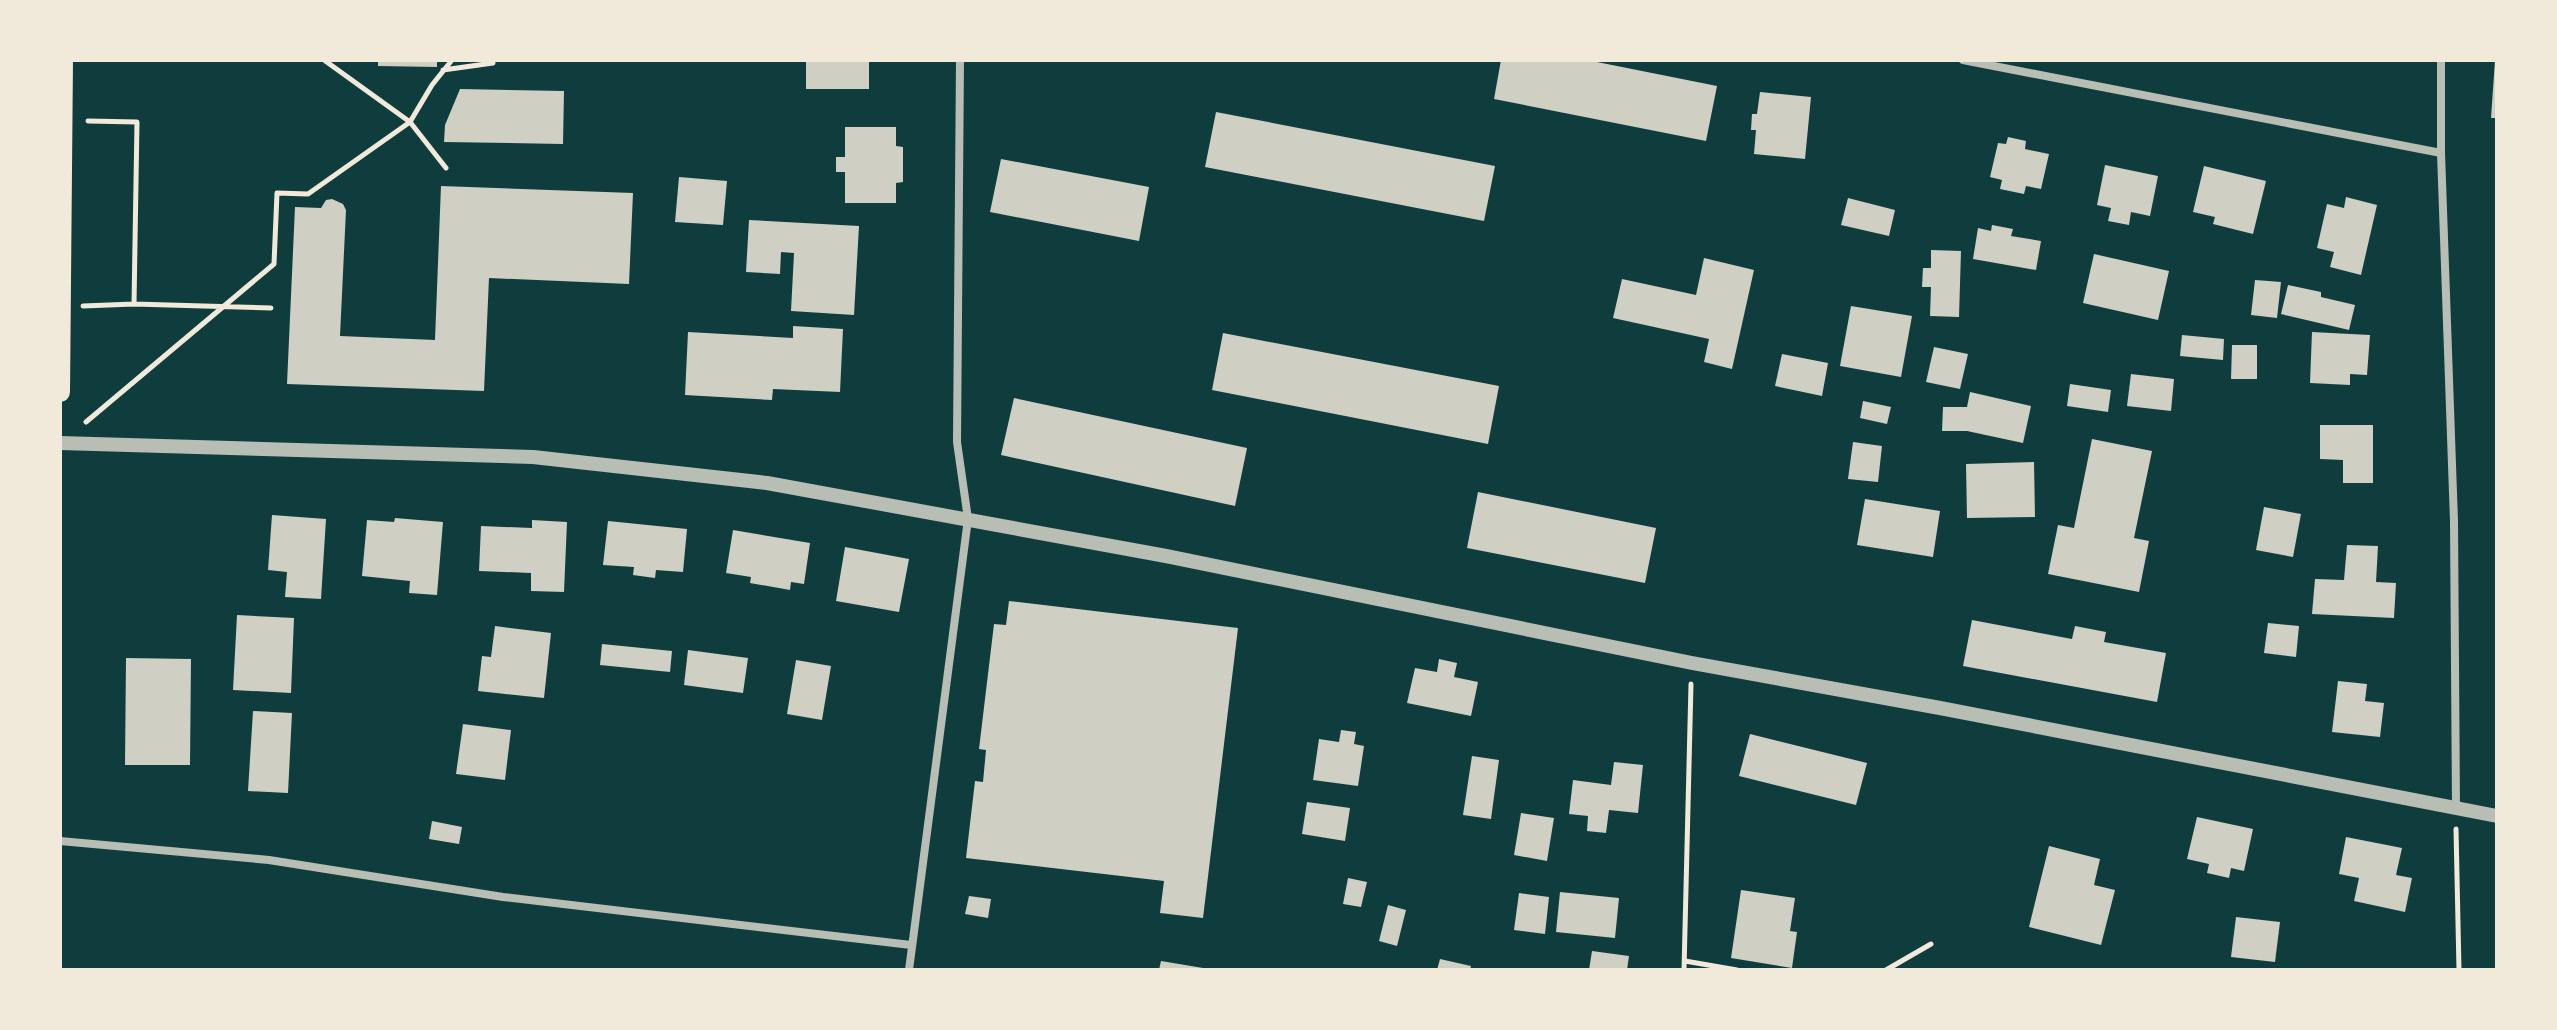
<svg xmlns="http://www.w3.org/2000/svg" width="2557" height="1030" viewBox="0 0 2557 1030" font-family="'IBM Plex Sans',sans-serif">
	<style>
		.building { fill: #cfcfc3 }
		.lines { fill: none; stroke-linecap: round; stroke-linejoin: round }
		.path { stroke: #f1e9da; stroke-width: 5 }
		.minor { stroke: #b8beb3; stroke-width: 8 }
		.tertiary { stroke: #b8beb3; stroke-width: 14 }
		.primary { stroke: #f1e9da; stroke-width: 20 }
	</style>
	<rect width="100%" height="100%" fill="#0f3d3e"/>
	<!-- building -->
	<path class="building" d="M378 60H437V67L378 66Z
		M806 60H869V89H806Z
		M1501 60H1587L1717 86 1706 141 1494 99Z
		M2495 60H2497V118H2491Z
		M460 89 564 91 563 144 444 142 445 125Z
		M1760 92 1811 97 1805 159 1754 154 1756 130H1751L1752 114H1757Z
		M1216 112 1495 166 1484 221 1205 167Z
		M845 127H896V146L903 147V182L896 183V203H845V172H836V157H845Z
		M2008 137 2026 141 2025 149 2049 154 2041 189 2026 186 2024 194 2000 189 2002 180 1990 177 1998 143 2006 144Z
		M1001 159 1149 187 1139 241 990 212Z
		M2105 165 2158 176 2150 216 2131 212 2129 225 2108 221 2111 208 2097 205Z
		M2204 166 2266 181 2253 234 2213 224 2215 217 2193 212Z
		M679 177 727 181 723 225 675 222Z
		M441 186 633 193 629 284 489 278 484 391 287 384 295 207 321 208 326 200 332 199 343 204 346 210 340 336 435 340Z
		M2346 197 2377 205 2361 275 2330 267 2334 252 2317 248 2327 204 2344 208Z
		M1848 198 1895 210 1889 236 1841 225Z
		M749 220 859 226 854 315 791 311 794 253 781 252 780 274 746 272Z
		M1992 225 2013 229 2011 236 2041 241 2036 270 1973 259 1978 228 1991 231Z
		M1931 250 1961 251 1959 317 1930 316 1931 287H1922L1923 268H1931Z
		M2094 254 2169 271 2158 320 2083 303Z
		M1704 258 1754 270 1732 369 1704 362 1709 339 1613 318 1622 279 1696 295Z
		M2255 280 2281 282 2277 318 2251 315Z
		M2288 285 2321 292V297L2355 305 2349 330 2281 314Z
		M1851 306 1912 316 1901 377 1840 366Z
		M793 326 843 329 840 392 773 389 772 400 685 395 688 332 793 338Z
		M2312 332 2370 335 2367 375 2350 374V385L2310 383Z
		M1223 333 1499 386 1488 444 1212 390Z
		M2182 335 2224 339 2223 360 2180 356Z
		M2232 345H2257V379H2231Z
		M1934 347 1968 354 1960 389 1926 382Z
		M1782 354 1828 363 1822 396 1775 386Z
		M2131 374 2174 379 2171 411 2127 406Z
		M2070 384 2111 390 2108 412 2067 406Z
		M1970 392 2031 406 2023 443 1967 431H1942L1943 407H1967Z
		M1014 398 1247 448 1235 506 1001 455Z
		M1863 401 1891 407 1887 424 1860 418Z
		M2320 425H2373V483H2343V460L2320 459Z
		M2092 439 2152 451 2134 538 2149 541 2139 592 2048 574 2058 525 2074 528Z
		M1853 442 1882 446 1878 482 1848 479Z
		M2034 462 2035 517 1967 518 1966 464Z
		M1478 492 1656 528 1645 583 1467 548Z
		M1865 499 1940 511 1933 557 1857 545Z
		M2264 507 2301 514 2293 557 2256 550Z
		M272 515 326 519 321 599 285 597 287 572 268 570Z
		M395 518 443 522 437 595 409 593 410 581 362 576 367 520 394 522Z
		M532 520 567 522 564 592 531 591V573L479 571 481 526 532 528Z
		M608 521 687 529 683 572 656 570 655 578 633 575 634 567 603 565Z
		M733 530 810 543 804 584 791 582 790 590 750 583 751 577 726 573Z
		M2347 545 2378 546 2376 582 2396 583 2394 618 2312 614 2315 579 2344 580Z
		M845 547 909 559 899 612 836 601Z
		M1009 601 1238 628 1203 918 1160 913 1164 881 966 858 975 781 983 782 986 750 979 749 994 624 1006 625Z
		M237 615 294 618 291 693 233 690Z
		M1972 620 2072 639 2075 626 2106 632 2104 642 2166 653 2157 702 1963 666Z
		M2268 623 2299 626 2296 657 2264 653Z
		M495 626 551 633 544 698 478 691 482 656 491 657Z
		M602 644 672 651 670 672 600 665Z
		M688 650 748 658 743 693 684 685Z
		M126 658 191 659 190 765H125Z
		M1439 659 1457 663 1454 677 1478 682 1471 716 1407 703 1415 668 1437 672Z
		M796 660 831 666 822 720 787 714Z
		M2338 681 2367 684 2365 701 2384 703 2380 737 2332 732Z
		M253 711 292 713 288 793 248 791Z
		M463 724 511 730 505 780 456 774Z
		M1341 730 1356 732 1354 744 1364 746 1358 786 1313 780 1319 739 1339 742Z
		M1750 734 1867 763 1856 805 1739 776Z
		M1472 756 1499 760 1491 819 1463 815Z
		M1614 762 1643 765 1638 813 1609 810 1606 833 1587 831 1588 816 1569 814 1573 780 1611 785Z
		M1307 802 1350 808 1345 841 1302 834Z
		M1521 813 1554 818 1547 861 1514 855Z
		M2197 817 2253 829 2244 871 2231 868 2229 878 2207 873 2209 864 2187 859Z
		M432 821 462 827 459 844 429 839Z
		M2346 837 2402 848 2396 875 2412 878 2405 912 2354 901 2359 878 2339 874Z
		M2049 846 2100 859 2094 885 2115 890 2101 945 2029 927Z
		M1348 878 1367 882 1361 907 1343 904Z
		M1741 890 1795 898 1790 931 1797 932 1792 968 1731 958Z
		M1560 892 1619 898 1615 938 1556 932Z
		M1519 893 1549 897 1545 934 1514 930Z
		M969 896 991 899 988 918 965 914Z
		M1388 905 1406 910 1397 946 1379 941Z
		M2236 917 2280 922 2275 962 2231 957Z
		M1592 951 1629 956 1627 970H1589Z
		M1440 959 1471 966 1470 970H1437Z
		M1161 961 1203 968V970H1159Z"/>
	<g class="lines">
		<!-- path -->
		<path class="path" d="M324 60 410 122 446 168
			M443 70 493 63
			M134 304 271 308
			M83 306 134 304 137 122 88 121
			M86 422 274 264 277 193 308 194 410 122 432 85 452 60
			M2456 829 2459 970
			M1685 961 1737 970
			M1684 970 1691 684
			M1886 970 1931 944"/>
		<!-- minor -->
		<path class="minor" d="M1963 60 2441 153
			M2441 60V153L2454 521 2456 808
			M60 841 269 860 503 897 911 945
			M909 970 968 519 957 442 960 60"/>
		<!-- tertiary -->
		<path class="tertiary" d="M60 443 533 457 767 483 1166 556 1692 663 1940 708 2497 816"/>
		<!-- primary -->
		<path class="primary" d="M60 392 63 60"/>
	</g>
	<!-- border -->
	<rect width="2557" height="1030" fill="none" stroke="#f1e9da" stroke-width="124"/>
</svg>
